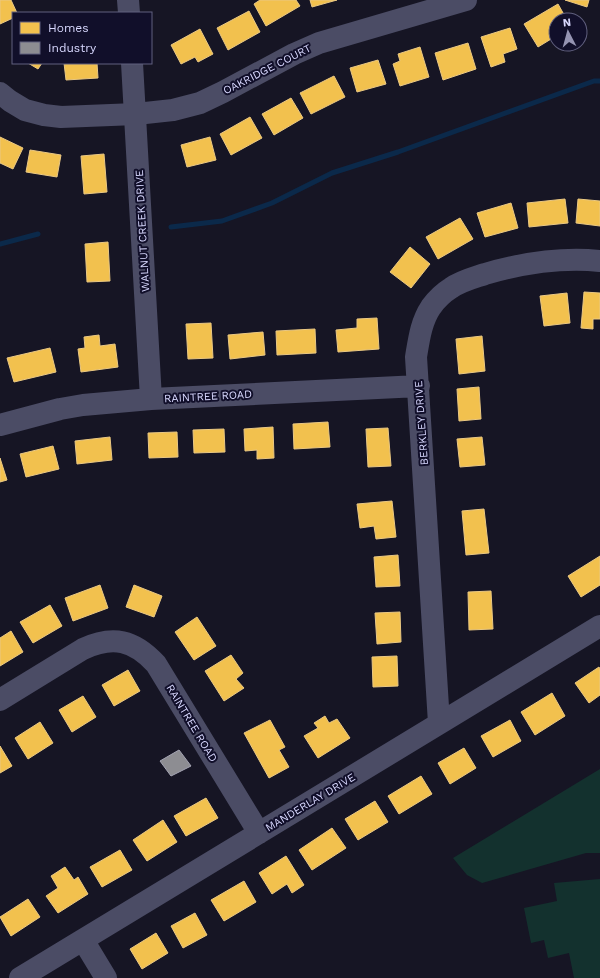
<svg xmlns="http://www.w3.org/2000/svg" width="600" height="978" viewBox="0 0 600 978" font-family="'Work Sans',sans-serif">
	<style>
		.green { fill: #13312e }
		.homes { fill: #f2c14e; stroke: #eac883 }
		.industry { fill: #8d8d92; stroke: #a4a4b3 }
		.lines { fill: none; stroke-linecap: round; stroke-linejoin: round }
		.stream { stroke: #0b294a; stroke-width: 5 }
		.minor { stroke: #4b4c65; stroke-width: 22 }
		.labels { text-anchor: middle; stroke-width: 4; stroke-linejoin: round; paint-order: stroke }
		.street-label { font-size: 11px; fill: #d9d9ff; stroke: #110f2a }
	</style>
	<rect width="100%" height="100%" fill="#161524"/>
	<!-- green -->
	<path class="green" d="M600 769V853H586L482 883 467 875 453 858Z
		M600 879V978H574L569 953 548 958 544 940 531 943 524 908 557 901 554 883Z"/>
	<!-- homes -->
	<path class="homes" d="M0 0H11L17 13H13V18L0 24Z
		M260 0H296L300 6 266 26 254 4Z
		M310 0H337L312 7Z
		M565 0H589L587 7Z
		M558 4 567 20H556V36L538 47 524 24Z
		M249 11 260 32 228 50 217 28Z
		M510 28 517 49 503 54 505 62 491 67 481 37Z
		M200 29 213 54 198 62 195 57 181 64 171 45Z
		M468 43 476 69 443 80 435 53Z
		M420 47 429 77 400 86 393 64 400 61 398 54Z
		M378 60 386 84 357 92 350 68Z
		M28 63H42L38 69Z
		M64 63H97L98 78 66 80Z
		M334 76 345 97 311 114 300 93Z
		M291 98 303 118 274 135 262 114Z
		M250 117 262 138 231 155 220 134Z
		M0 137 23 148 13 169 0 163Z
		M210 137 216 160 187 167 181 145Z
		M30 150 61 155 57 177 26 172Z
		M104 154 107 192 84 194 81 156Z
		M565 199 568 223 529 227 527 203Z
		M578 199 600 201V226L576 223Z
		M511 203 518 228 485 237 477 213Z
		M460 218 473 239 438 259 426 237Z
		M108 242 110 281 87 282 85 244Z
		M410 247 430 264 411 288 390 272Z
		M584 292 600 293V319H593V329L581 328Z
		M567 293 570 323 544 326 540 296Z
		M377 318 379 349 338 352 336 330 357 328V319Z
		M211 323 213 358 188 359 186 324Z
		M315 329 316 353 277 355 276 331Z
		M263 332 265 355 230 359 228 335Z
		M99 335 100 346 115 344 118 367 81 372 78 349 85 348 84 337Z
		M482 336 485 371 459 374 456 339Z
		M50 348 56 372 14 382 7 358Z
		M479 387 481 419 459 421 457 389Z
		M328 422 330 447 294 449 293 424Z
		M273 427 274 458 257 459V450L245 451 244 429Z
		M388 428 391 466 368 467 366 429Z
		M224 429 225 452 194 453 193 430Z
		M177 432 178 457 149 458 148 433Z
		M110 437 112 460 77 464 75 441Z
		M482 437 485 465 460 467 457 439Z
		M53 446 59 469 26 477 20 454Z
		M0 458 7 480 0 482Z
		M392 501 396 537 376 539 374 526 360 528 357 504Z
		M484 509 489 553 466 555 462 511Z
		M398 555 400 586 376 587 374 557Z
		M600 556V585L581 597 568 576Z
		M100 585 108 608 73 621 65 598Z
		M134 585 162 596 154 617 126 607Z
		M491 591 493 629 469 630 468 592Z
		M50 605 62 626 33 643 20 622Z
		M400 612 401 642 377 644 375 613Z
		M197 617 216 646 194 660 175 632Z
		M11 631 23 652 0 666V638Z
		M231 655 243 673 236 679 244 688 224 701 205 671Z
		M397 656 398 686 373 687 372 657Z
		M599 667 600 669V695L589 703 575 683Z
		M128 670 140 691 114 706 102 685Z
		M552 693 565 716 535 735 521 712Z
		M83 696 96 717 72 732 59 710Z
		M325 716 329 723 337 719 350 738 318 758 304 736 318 728 314 723Z
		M270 720 285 747 279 750 289 767 269 778 244 733Z
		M510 720 521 741 493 757 481 736Z
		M40 722 53 743 28 759 15 738Z
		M0 746 12 766 0 773Z
		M464 748 476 768 450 784 438 763Z
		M421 776 432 794 399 814 388 796Z
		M206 798 218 818 186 836 174 816Z
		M375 801 388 822 358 840 345 819Z
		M163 820 177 842 147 861 133 840Z
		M332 828 346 848 312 870 299 850Z
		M120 850 132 870 102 887 90 867Z
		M286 856 304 885 292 893 287 884 272 894 259 873Z
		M65 867 74 880 78 877 88 894 58 913 46 896 58 888 51 876Z
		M244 881 256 902 224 921 211 900Z
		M28 899 40 917 11 936 0 917Z
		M195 913 207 935 183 948 171 926Z
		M156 933 168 953 142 969 130 949Z"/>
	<!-- industry -->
	<path class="industry" d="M179 750 191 766 171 776 160 761Z"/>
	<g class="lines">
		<!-- stream -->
		<path class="stream" d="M171 227 222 221 272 203 332 173 398 152 594 81H600
			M0 244 38 234"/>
		<!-- minor -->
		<path class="minor" d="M128 0 129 13
			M132 63 151 399
			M0 93 10 101 25 110 44 115 61 117 136 114 173 110 200 103 223 92 294 54 319 43 466 0
			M0 425 60 409 83 405 151 399 419 386
			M0 700 83 649C113 635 134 640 156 664L259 833
			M439 723 416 357C419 339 421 322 431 307 436 300 443 293 451 288 461 281 473 278 485 274 523 263 560 257 600 261
			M83 940 106 978
			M20 978 600 626"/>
	</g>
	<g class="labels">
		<!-- street labels -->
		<g class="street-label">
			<text transform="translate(267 69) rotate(-27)" y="4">OAKRIDGE COURT</text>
			<text transform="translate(142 231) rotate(-93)" y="4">WALNUT CREEK DRIVE</text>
			<text transform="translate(208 396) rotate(-3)" y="4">RAINTREE ROAD</text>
			<text transform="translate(421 423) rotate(-94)" y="4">BERKLEY DRIVE</text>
			<text transform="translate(192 723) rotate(59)" y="4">RAINTREE ROAD</text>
			<text transform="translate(310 802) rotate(-31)" y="4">MANDERLAY DRIVE</text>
		</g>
	</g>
	<!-- legend -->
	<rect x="12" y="12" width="140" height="52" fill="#110f2a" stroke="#61607f"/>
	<rect x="20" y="22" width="20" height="12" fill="#f2c14e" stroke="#61607f"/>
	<text x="48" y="32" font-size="12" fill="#d9d9ff">Homes</text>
	<rect x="20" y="42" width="20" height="12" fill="#8d8d92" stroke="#61607f"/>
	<text x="48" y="52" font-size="12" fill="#d9d9ff">Industry</text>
	<!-- north arrow -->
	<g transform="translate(568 32) rotate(354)"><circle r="19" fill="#110f2a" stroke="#61607f"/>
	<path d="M0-3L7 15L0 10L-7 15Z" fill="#9594b2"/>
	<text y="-6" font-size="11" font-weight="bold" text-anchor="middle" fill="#d9d9ff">N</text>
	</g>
</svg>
